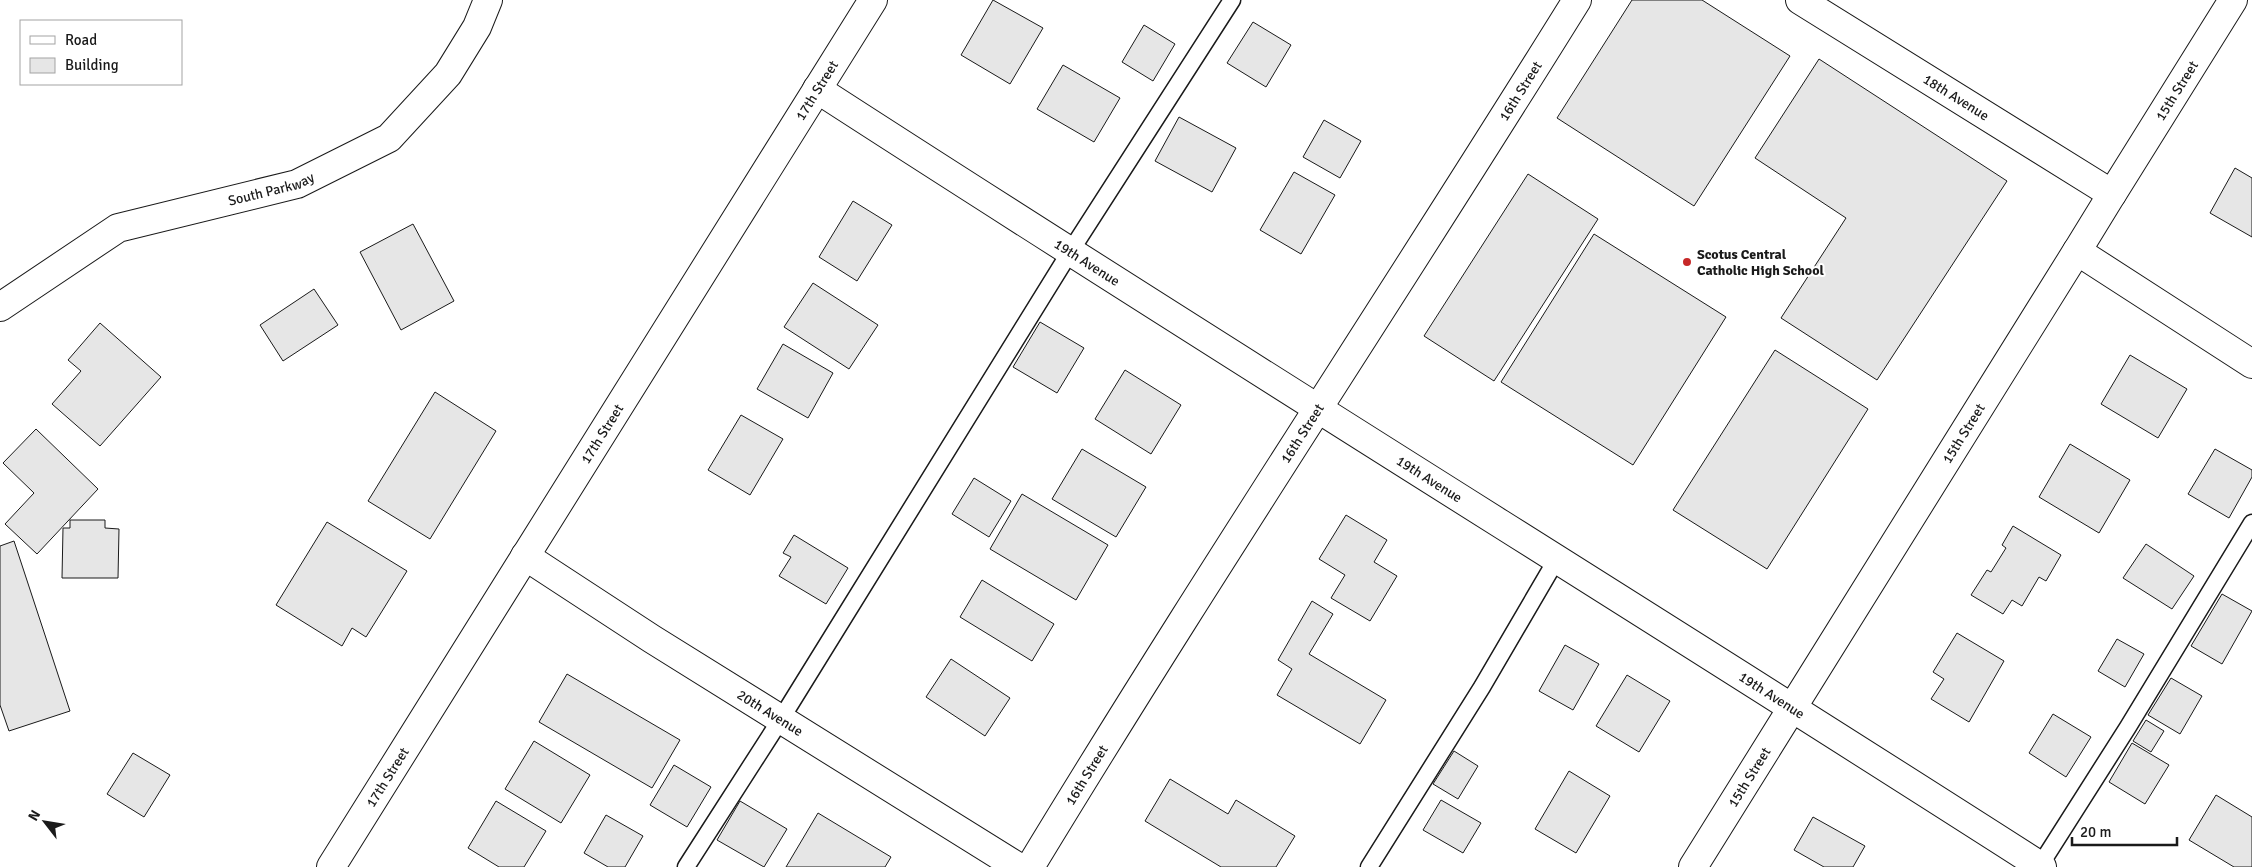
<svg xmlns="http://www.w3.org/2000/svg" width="2252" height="867" viewBox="0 0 2252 867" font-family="Signika,sans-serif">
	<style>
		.building { fill: #e6e6e6; stroke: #1a1a1a }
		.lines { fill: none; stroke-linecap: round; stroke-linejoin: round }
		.service-casing { stroke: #1a1a1a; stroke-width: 19 }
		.minor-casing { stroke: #1a1a1a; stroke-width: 30 }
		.tertiary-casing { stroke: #1a1a1a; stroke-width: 30 }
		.secondary-casing { stroke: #1a1a1a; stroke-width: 30 }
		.service { stroke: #fff; stroke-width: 16 }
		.minor { stroke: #fff; stroke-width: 28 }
		.tertiary { stroke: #fff; stroke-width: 28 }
		.secondary { stroke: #fff; stroke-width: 28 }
		.poi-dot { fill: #c62828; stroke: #fff; stroke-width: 2 }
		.labels { text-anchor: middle; stroke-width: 4; stroke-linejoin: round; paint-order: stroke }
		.street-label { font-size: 14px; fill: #1a1a1a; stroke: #fff }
		.poi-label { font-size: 14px; font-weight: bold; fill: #1a1a1a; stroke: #fff; text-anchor: start }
	</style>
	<rect width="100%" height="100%" fill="#fff"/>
	<!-- building -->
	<path class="building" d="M993 0 1043 28 1010 84 961 55Z
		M1632 0H1702L1790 56 1694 206 1557 118Z
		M1253 22 1291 45 1266 87 1227 63Z
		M1144 25 1175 44 1153 81 1122 62Z
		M1819 59 2007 181 1877 380 1781 318 1846 218 1755 158Z
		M1063 65 1120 98 1094 142 1037 109Z
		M1179 117 1236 148 1212 192 1155 161Z
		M1324 120 1361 141 1340 178 1303 157Z
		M2235 168 2252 178V237L2210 213Z
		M1294 172 1335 195 1301 254 1260 230Z
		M1528 174 1598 219 1494 381 1424 336Z
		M853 201 892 225 857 281 819 257Z
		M413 224 454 301 401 330 360 252Z
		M1594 234 1726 317 1633 465 1501 382Z
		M813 283 878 325 849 369 784 327Z
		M314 289 338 325 283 361 260 325Z
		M1040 322 1084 348 1057 393 1013 367Z
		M100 323 161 377 100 446 52 404 81 371 68 360Z
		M783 344 833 373 808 418 757 389Z
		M1775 350 1868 409 1767 569 1673 510Z
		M2130 355 2187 389 2158 438 2101 404Z
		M1125 370 1181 405 1151 454 1095 419Z
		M435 392 496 431 430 539 368 501Z
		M741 415 783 439 750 495 708 470Z
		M36 429 98 489 37 554 5 524 34 493 3 463Z
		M2070 444 2130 480 2099 533 2039 497Z
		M1082 449 1146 487 1116 537 1052 499Z
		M2215 449 2252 470V477L2229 518 2188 494Z
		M974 478 1011 501 989 537 952 514Z
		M1022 494 1108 545 1076 600 990 549Z
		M1346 515 1387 540 1374 562 1397 576 1370 621 1331 598 1345 575 1319 559Z
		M70 520H105V528L119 529 118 578H62L63 528H70Z
		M327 522 407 571 366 637 352 628 342 646 276 605Z
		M2013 526 2061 555 2046 581 2039 577 2022 606 2012 600 2003 614 1971 595 1987 570 1991 572 2006 548 2002 545Z
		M794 535 848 568 826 604 779 576 791 557 783 553Z
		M14 541 70 711 9 731 0 705V546Z
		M2146 544 2194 576 2172 609 2123 578Z
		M982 580 1054 624 1032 661 960 617Z
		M2222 594 2252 611 2222 664 2191 646Z
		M1312 601 1333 614 1309 654 1386 700 1360 744 1277 695 1292 669 1278 660Z
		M1957 633 2004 661 1969 722 1931 699 1944 679 1933 672Z
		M2117 639 2144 654 2125 687 2098 671Z
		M1565 645 1599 664 1573 710 1539 691Z
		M951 659 1010 698 985 736 926 697Z
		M567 674 680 740 652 788 539 722Z
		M1627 675 1670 701 1639 752 1596 726Z
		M2171 678 2202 696 2180 734 2148 715Z
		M2053 714 2091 737 2066 777 2029 753Z
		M2146 720 2164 731 2151 752 2133 741Z
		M534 741 590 775 561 823 505 789Z
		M2132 743 2169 765 2145 804 2109 782Z
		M1454 751 1478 766 1458 799 1433 784Z
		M133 753 170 775 144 817 107 794Z
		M674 765 711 787 687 827 650 805Z
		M1569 771 1610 796 1576 853 1535 829Z
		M1170 779 1228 814 1236 800 1295 836 1276 867H1221L1145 821Z
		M2216 795 2252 817V867H2234L2189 840Z
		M1441 800 1481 823 1463 853 1423 830Z
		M496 801 546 831 524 867H499L468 848Z
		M740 801 787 829 764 867 717 840Z
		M818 813 891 857 885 867H786Z
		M606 815 643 836 625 867H608L584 853Z
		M1813 817 1865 846 1853 867H1824L1794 850Z"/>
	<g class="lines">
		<defs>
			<path id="service" d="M686 867 781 719 1070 252 1232 0
				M1369 867 1482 687 1558 557
				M2039 867 2128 727 2252 523"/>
			<g id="minor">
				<path id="s1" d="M817 89C1223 352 1635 606 2042 867"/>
				<path id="s2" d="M0 307 118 228 297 184 389 138 448 74 477 27 488 0"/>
				<path id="s3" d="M525 556 652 639 1018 867"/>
				<path id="s4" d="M1030 867C1207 575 1397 290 1577 0"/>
			</g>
			<g id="tertiary">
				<path id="s5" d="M2112 194 2233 0"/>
				<path id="s6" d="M1693 867 2077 251"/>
			</g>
			<g id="secondary">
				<path id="s7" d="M1800 0 2112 194 2077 251 2252 364"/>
				<path id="s8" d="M331 867 873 0"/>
			</g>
		</defs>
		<!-- service casing -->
		<use href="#service" class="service-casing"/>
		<!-- minor casing -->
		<use href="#minor" class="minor-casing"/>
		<!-- tertiary casing -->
		<use href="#tertiary" class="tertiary-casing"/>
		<!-- secondary casing -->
		<use href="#secondary" class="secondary-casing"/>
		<!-- service -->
		<use href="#service" class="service"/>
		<!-- minor -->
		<use href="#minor" class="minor"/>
		<!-- tertiary -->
		<use href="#tertiary" class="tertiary"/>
		<!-- secondary -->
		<use href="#secondary" class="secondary"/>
	</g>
	<!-- markers -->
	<circle class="poi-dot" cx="1687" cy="262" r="5"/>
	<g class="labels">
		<!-- street labels -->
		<g class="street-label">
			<text dy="5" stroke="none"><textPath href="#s8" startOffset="916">17th Street</textPath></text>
			<text dy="5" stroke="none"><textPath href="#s5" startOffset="122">15th Street</textPath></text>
			<text dy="5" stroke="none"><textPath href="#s4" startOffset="918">16th Street</textPath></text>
			<text dy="5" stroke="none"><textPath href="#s7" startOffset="184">18th Avenue</textPath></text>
			<text dy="5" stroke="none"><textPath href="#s2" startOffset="300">South Parkway</textPath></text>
			<text dy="5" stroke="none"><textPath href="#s1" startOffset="321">19th Avenue</textPath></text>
			<text dy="5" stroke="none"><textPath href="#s8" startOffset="511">17th Street</textPath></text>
			<text dy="5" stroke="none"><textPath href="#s4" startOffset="512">16th Street</textPath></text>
			<text dy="5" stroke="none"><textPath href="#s6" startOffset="511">15th Street</textPath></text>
			<text dy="5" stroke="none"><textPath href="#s1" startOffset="726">19th Avenue</textPath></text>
			<text dy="5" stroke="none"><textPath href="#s1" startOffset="1131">19th Avenue</textPath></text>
			<text dy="5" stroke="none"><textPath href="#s3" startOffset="291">20th Avenue</textPath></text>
			<text dy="5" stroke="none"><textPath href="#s4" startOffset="108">16th Street</textPath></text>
			<text dy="5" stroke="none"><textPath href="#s8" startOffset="106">17th Street</textPath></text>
			<text dy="5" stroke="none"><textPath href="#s6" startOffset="106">15th Street</textPath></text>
		</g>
		<!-- poi labels -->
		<g class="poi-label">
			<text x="1697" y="259">Scotus Central<tspan x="1697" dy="16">Catholic High School</tspan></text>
		</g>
	</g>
	<!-- legend -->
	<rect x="20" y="20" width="162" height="65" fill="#ffffff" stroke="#a3a3a3"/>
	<rect x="30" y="36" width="25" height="8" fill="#ffffff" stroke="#a3a3a3"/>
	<text x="65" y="45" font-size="15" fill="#1a1a1a">Road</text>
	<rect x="30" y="58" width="25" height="15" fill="#e6e6e6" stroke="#a3a3a3"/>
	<text x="65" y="70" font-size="15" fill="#1a1a1a">Building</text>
	<!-- north arrow -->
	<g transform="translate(45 822) rotate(301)" stroke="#ffffff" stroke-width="4" paint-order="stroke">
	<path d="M0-4L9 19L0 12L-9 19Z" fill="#1a1a1a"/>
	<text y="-8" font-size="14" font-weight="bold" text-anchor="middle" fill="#1a1a1a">N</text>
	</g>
	<!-- scale -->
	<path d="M2072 837v8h105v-8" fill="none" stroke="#1a1a1a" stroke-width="2.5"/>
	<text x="2080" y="837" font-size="15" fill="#1a1a1a" stroke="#ffffff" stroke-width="4" paint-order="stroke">20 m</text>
</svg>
